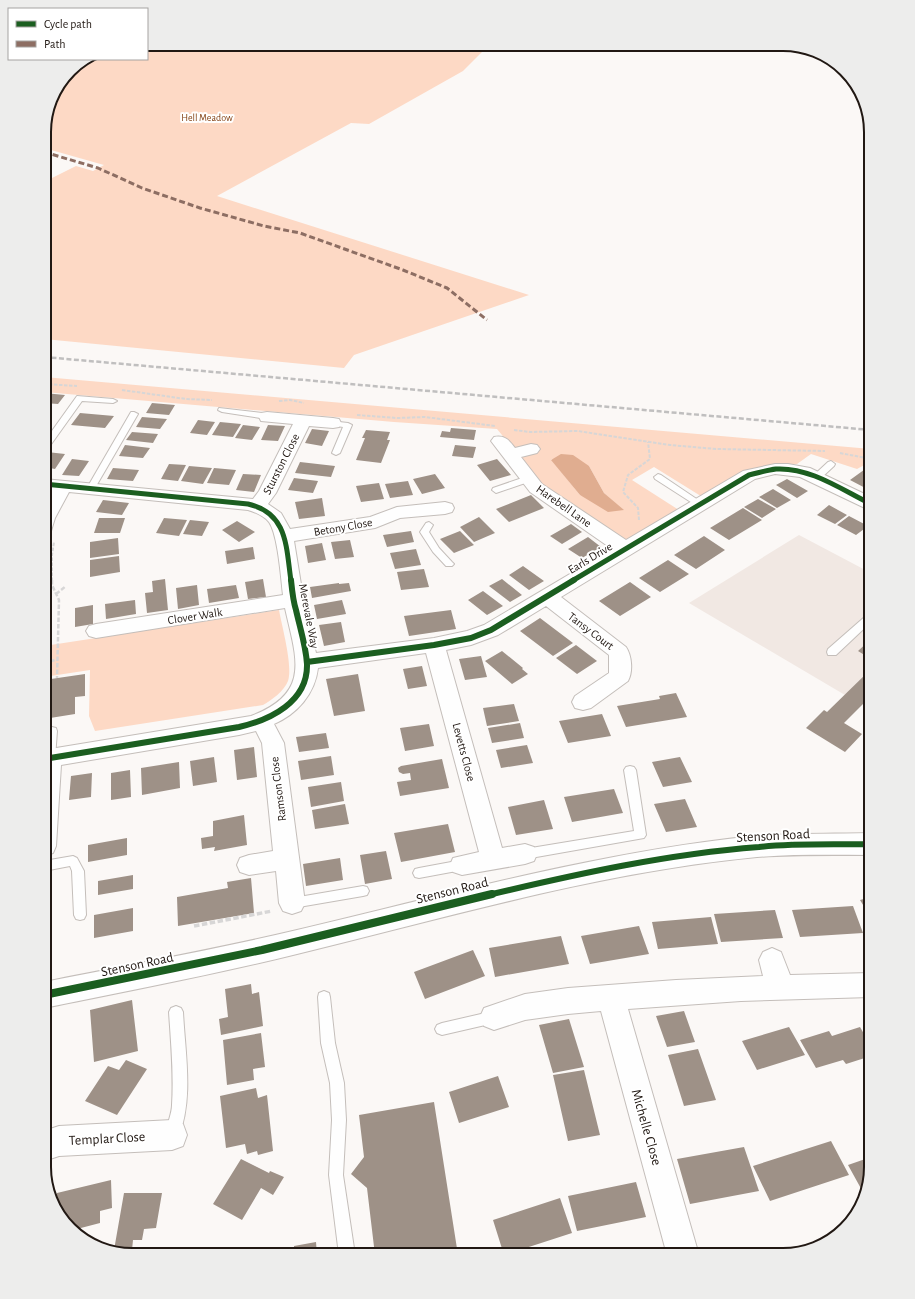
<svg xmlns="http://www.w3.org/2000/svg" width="915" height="1299" viewBox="0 0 915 1299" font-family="'Alegreya Sans',sans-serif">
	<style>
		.built { fill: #f1e8e3 }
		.green { fill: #fdd9c5; fill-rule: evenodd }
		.water { fill: #e0ad90 }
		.building { fill: #9e9187 }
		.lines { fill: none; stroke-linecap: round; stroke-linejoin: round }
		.service-casing { stroke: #c4beba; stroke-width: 2 }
		.minor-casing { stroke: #c4beba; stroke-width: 2 }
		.tertiary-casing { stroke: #c4beba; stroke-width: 2 }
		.path-far2 { stroke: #d7d6d6; stroke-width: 2; stroke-dasharray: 3.5 1.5; stroke-linecap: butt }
		.path-far1 { stroke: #d7d6d6; stroke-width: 2.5; stroke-dasharray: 4.5 2; stroke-linecap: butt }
		.path { stroke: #d7d6d6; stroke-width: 3.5; stroke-dasharray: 5.5 2.5; stroke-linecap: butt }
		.service { fill: #fefefe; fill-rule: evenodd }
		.minor { fill: #fefefe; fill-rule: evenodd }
		.tertiary { fill: #fefefe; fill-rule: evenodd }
		.rail { stroke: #c0bfbf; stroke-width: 2.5; stroke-dasharray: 5 2.5; stroke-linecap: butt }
		.quiet { stroke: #8d6e63; stroke-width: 3; stroke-dasharray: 6 3; stroke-linecap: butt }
		.cycleway-far2-casing { stroke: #fff; stroke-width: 7 }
		.cycleway-far1-casing { stroke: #fff; stroke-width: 9 }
		.cycleway-casing { stroke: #fff; stroke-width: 10 }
		.cycleway-far2 { stroke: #1b5e20; stroke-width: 5 }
		.cycleway-far1 { stroke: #1b5e20; stroke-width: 6 }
		.cycleway { stroke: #1b5e20; stroke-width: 8 }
		.labels { text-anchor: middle; stroke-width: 4; stroke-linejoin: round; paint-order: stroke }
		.far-park-label { font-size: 10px; fill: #824012; stroke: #fff }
		.street-label { font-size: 12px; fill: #211813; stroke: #fff }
		.near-street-label { font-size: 14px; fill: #211813; stroke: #fff }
		.rim { fill: none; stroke: #211813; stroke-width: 2 }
	</style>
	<rect width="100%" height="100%" fill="#fbf8f6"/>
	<!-- built -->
	<path class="built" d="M799 535 871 573V669L845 695 689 603Z"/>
	<!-- green -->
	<path class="green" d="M147 44H490L463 71 369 124 351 123 217 196 529 295 354 355 344 368 44 339V182L76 166 93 171 104 165 44 148V127L51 98 70 70 86 59H147Z
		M44 377 871 449V463H868L857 469 811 454 797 464 766 466 746 472 704 498 654 467 632 480 682 512 628 545 545 487 497 429 394 422 44 392ZM551 459 589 466 604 493 623 510 580 495Z
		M279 610C282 627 293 666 288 681 284 691 272 700 263 705L95 731 89 716 90 670 44 677V646Z"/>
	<!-- water -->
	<path class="water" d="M561 454 573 455 589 466 604 493 624 510 608 512 580 495 551 460Z"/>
	<!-- building -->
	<path class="building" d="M44 393 65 395 58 404 44 403Z
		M152 403 175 405 169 415 146 413Z
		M80 413 114 416 105 428 71 425Z
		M142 417 167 419 160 429 136 427Z
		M198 420 215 422 207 435 190 433Z
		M220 422 241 424 233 437 212 435Z
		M243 425 260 427 252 440 235 438Z
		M268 425 285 426 278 441 261 440Z
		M451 428 476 430 474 440 440 437 442 431 450 432Z
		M312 429 329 431 322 446 305 443Z
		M366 430 390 432 387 440H390L381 463 356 460 365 438H362Z
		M132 432 158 434 153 443 126 440Z
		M125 445 150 448 143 458 119 456Z
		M455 445 476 447 473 458 452 456Z
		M47 452 65 454 55 469 44 467V457Z
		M72 459 89 461 79 476 62 475Z
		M497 459 511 475 490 481 477 465Z
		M300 462 335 466 331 477 295 473Z
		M169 464 186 465 178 481 161 479Z
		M189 466 212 468 203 484 181 481Z
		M868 467 871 468V491L850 480Z
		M113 468 139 470 133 481 107 479Z
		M214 468 236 470 229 485 207 483Z
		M243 474 261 475 254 492 236 490Z
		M435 474 445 488 422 494 413 479Z
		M294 478 318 481 313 493 288 490Z
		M787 479 808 491 797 498 776 485Z
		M408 481 413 495 390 498 385 484Z
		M379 483 384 499 361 502 356 486Z
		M773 489 791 500 777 508 759 497Z
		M531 495 544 508 509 522 496 509Z
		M322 498 325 516 299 519 295 502Z
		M758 499 776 509 762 518 744 507Z
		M103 500 129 503 122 515 96 512Z
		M829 505 847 515 835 524 817 515Z
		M743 508 762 520 729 540 710 528Z
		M849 516 868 526 856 535 837 525Z
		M479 517 495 533 474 542 460 527Z
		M99 518H125L120 533H94Z
		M164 518 187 520 179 536 156 533Z
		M190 520 209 522 202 536 183 534Z
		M237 521 255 532 239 542 222 530Z
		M571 524 582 532 562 544 550 536Z
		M411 531 414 542 387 547 383 535Z
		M460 531 474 545 454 553 440 539Z
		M704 536 725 550 696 569 674 555Z
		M588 537 601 547 582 558 568 549Z
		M118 538 119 554 90 558V542Z
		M350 540 354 557 335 559 331 542Z
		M322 543 326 560 308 563 305 546Z
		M253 547 255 559 227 564 225 551Z
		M416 549 421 565 395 569 390 553Z
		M119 556 120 572 90 577V560Z
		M668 560 689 574 660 592 639 578Z
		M523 566 544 581 529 590 509 575Z
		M424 569 429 587 401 590 397 572Z
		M165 579 168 610 147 613 145 593 153 592 152 581Z
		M263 579 266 597 248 599 245 582Z
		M502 579 522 595 510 602 489 586Z
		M630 582 651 597 620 616 599 601Z
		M339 583V584L349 583 351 591 312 598 310 587Z
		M197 585 199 605 178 609 176 588Z
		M236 585 239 598 209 603 207 589Z
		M483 591 503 606 487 615 468 600Z
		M135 600 136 614 106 619 105 604Z
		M342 600 346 614 317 619 314 605Z
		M93 605V624L75 627V608Z
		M451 610 456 629 409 636 404 616Z
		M540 618 573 643 553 656 520 631Z
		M341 622 345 642 324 646 319 625Z
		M871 639V659L858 651Z
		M576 645 597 661 577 674 556 658Z
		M502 651 523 668 522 669 528 674 512 684 485 661Z
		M481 656 487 677 465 680 459 659Z
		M422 666 427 686 408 689 403 669Z
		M871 669V696L844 723 862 734 845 752 806 728 824 710 827 712Z
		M85 674V696L75 697V714L44 719V680Z
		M358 674 365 711 334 716 326 679Z
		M676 693 687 717 626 727 617 706 660 699 659 696Z
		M514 704 519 721 487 726 483 708Z
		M602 714 611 736 568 743 559 721Z
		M520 723 524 738 492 743 488 728Z
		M429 724 434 746 405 751 400 728Z
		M326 733 329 748 299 752 296 737Z
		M527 745 533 763 501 768 496 750Z
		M254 747 257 777 237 780 234 750Z
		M331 756 334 775 301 780 298 761Z
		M214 757 217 782 193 786 190 761Z
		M680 757 692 782 663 787 652 762Z
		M442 759 449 788 400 796 397 782 411 780 410 773 403 774 399 772 398 768 401 766Z
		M179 762 180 788 142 795 141 768Z
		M130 770 131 797 111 800V773Z
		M92 773 91 797 69 800 71 776Z
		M341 782 344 801 311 807 308 787Z
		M614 789 623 813 572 822 564 797Z
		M685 799 697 827 666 832 654 804Z
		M544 800 553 829 516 835 508 807Z
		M345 804 349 824 315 829 312 810Z
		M244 815 247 845 214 851 215 847 202 849 201 838 213 836V821Z
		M448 824 455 852 401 862 394 833Z
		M127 838V855L88 862V845Z
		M386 851 392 879 365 884 360 855Z
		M340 858 343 880 306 886 303 864Z
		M133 875V889L98 895V881Z
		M251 878 254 913 178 926 177 897 228 888 227 882Z
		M871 897V918L860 900Z
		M853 906 863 933 800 937 792 910Z
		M133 908V931L94 938V915Z
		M775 910 783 938 721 942 714 914Z
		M711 917 718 944 658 949 652 922Z
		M639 926 649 954 590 964 581 936Z
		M561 936 569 964 495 977 489 948Z
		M473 950 485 976 425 999 414 972Z
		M251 984 252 994 259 992 263 1026 221 1035 219 1019 228 1017 225 989Z
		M132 1000 138 1051 94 1062 90 1010Z
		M684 1011 695 1042 667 1047 656 1016Z
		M569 1019 584 1067 553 1073 539 1025Z
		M789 1027 805 1055 757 1070 742 1041Z
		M860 1027 871 1046V1056L846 1064 843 1060 816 1068 800 1040 829 1031 832 1036Z
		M261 1033 265 1067 253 1069 254 1080 227 1085 223 1040Z
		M698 1049 716 1100 684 1106 668 1055Z
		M126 1060 147 1069 117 1115 85 1101 108 1066 119 1070Z
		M584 1070 600 1135 568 1141 553 1075Z
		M498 1076 509 1107 459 1123 449 1092Z
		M256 1088 258 1098 267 1095 273 1151 258 1155 257 1151 247 1154 245 1144 226 1148 220 1096Z
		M434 1102 458 1255H375L367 1188 351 1174 364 1157 359 1115Z
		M831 1141 849 1175 770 1201 753 1166Z
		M744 1147 759 1191 690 1204 677 1159Z
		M871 1157V1167L864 1194 848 1165Z
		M241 1159 269 1173 270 1171 284 1177 273 1195 261 1188 242 1220 213 1204Z
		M111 1180 112 1208 100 1211V1223L77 1229V1232L57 1212V1193Z
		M636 1182 646 1217 577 1231 568 1196Z
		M124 1193H162L156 1228 144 1229 142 1240H133L132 1250 126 1255 114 1250Z
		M560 1198 572 1233 504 1255 493 1220Z
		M316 1242 317 1255H294V1246Z"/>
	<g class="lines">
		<defs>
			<path id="service" d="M77 396 113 399 117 401 113 403 82 401 47 450H44V442Z
				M219 408 262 413 271 417 267 419 222 412 218 410Z
				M131 412H134L138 414 95 488 94 490H88L87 488Z
				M330 421 348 423 352 425 340 453 336 455 332 453 343 427 330 425Z
				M831 461 835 464 834 466 820 479H814L813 477 814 475 828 462Z
				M658 474 661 475 704 504 703 506H697L655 479 654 477Z
				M528 476 532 479 531 481 496 493 492 490 493 488Z
				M429 522 433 525 429 532 439 548 452 562 454 564 452 566H446L433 552 420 532 426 523Z
				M871 613V622L836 655H828L827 652 828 649 868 614Z
				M52 727 56 728 57 731 55 758 54 761 50 762 46 761 45 758 47 731 48 728Z
				M630 766 634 767 636 770 646 835 644 838 525 859 521 857 519 854 521 851 525 849 634 831 624 770 626 767Z
				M73 856 77 858 84 871 86 915 84 919 80 920 76 919 74 915 72 871 70 866 44 871V861Z
				M462 860 466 861 468 865 466 869 462 870 419 878 415 877 413 873 415 869 419 868Z
				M363 886 367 887 369 891 367 895 363 896 293 908 289 907 287 903 289 899 293 898Z
				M324 991 329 993 330 997 335 1043 344 1083 346 1120 343 1175 355 1255H339L329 1175 332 1120 330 1083 321 1043 318 997 319 993Z
				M176 1006 181 1008 183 1012C185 1053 194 1099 178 1138L173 1140 168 1138C164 1128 172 1116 172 1105 174 1074 171 1043 169 1012L171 1008Z
				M494 1011 499 1013 501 1017 499 1021 494 1023 442 1035 437 1033 435 1029 437 1025 442 1023Z"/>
			<path id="minor" d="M267 412 333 418 339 419 341 423 339 427 333 428 309 426 276 493 268 504 281 513 290 529 370 517 397 507 445 502 452 504 454 508 452 512 445 514 400 518 375 528 294 541 304 603 316 653 434 638 467 631 484 625 612 549 530 492 491 441 494 437C505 435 509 440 515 448L531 444 537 445 540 449 537 453 521 457 542 484 626 540 743 471 775 464H788L810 468 871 497V510L865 508 800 477 775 474 755 479 561 597 626 647C632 656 633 672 628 681L591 708 583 710 575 708 572 702 575 696 609 673V655L546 606 498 635 471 645 446 650 502 848 525 844 534 847 537 854 534 861 525 864 462 875 453 872 450 865 453 858 479 852 426 653 318 668C315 694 297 714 274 724L284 743 305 903 301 911 292 914 283 911 279 903 276 871 249 875 240 872 237 865 240 858 249 855 273 851 262 743 256 731 239 735 61 765 56 846 53 853 44 856V750L251 716C312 693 296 658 285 608L96 638 89 636 86 631 89 626 96 624 283 595C281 578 278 535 269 522 264 516 255 512 248 510L69 492 55 518 51 531 44 533V504L52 490 44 489V479L253 499 259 491 293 424 261 421 259 417 261 413Z
				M772 948 781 952 790 975 871 973V997L741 1001 628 1009 699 1255H667L601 1011 568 1014 525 1020 494 1030 484 1026 480 1017 484 1008 525 994 568 988 676 980 763 976 759 960 763 952Z
				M172 1120 183 1124 187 1135 183 1146 172 1150 59 1156 44 1161V1131L59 1126Z"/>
			<path id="tertiary" d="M871 833V855C833 855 795 854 757 857 600 872 449 917 297 954 213 975 128 991 44 1008V982C128 965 213 950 297 930 445 895 592 854 744 837 786 833 829 834 871 833Z"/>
		</defs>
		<!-- service casing -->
		<use href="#service" class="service-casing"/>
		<!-- minor casing -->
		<use href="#minor" class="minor-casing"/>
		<!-- tertiary casing -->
		<use href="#tertiary" class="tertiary-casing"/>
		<!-- path-far2 -->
		<path class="path-far2" d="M44 384 77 386
			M122 390 186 399 212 400
			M279 401 290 400 304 403
			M357 415 397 418 425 417 495 426
			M514 430 530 432 578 431 670 445 716 449 825 451
			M840 453 871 459
			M639 520 638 508 623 492 628 475 650 459 648 442
			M52 581V555L54 542"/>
		<!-- path-far1 -->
		<path class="path-far1" d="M52 580V585L59 600 57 678
			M56 594 66 586
			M44 663 58 659"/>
		<!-- path -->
		<path class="path" d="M194 926 272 911"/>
		<!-- service -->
		<use href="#service" class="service"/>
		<!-- minor -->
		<use href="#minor" class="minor"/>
		<!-- tertiary -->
		<use href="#tertiary" class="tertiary"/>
		<!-- rail -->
		<path class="rail" d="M44 357 871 430"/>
		<!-- quiet -->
		<path class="quiet" d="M44 152 98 168 142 188 200 208 264 226 300 233 403 270 447 288 487 320"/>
		<defs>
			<path id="cycleway-far2" d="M44 484 248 504C288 513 286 547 291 581
				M572 581 749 475C758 473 767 470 776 469 810 467 842 490 871 504"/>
			<path id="cycleway-far1" d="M307 662 434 645 471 638 491 630 574 580
				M44 759 239 727C270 720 308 702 307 664 306 646 300 628 296 610 293 601 292 590 291 580
				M488 895C577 874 667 854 759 847 796 843 834 845 871 844"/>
			<path id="cycleway" d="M44 995 262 950 492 894"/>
		</defs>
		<!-- cycleway-far2 casing -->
		<use href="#cycleway-far2" class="cycleway-far2-casing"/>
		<!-- cycleway-far1 casing -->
		<use href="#cycleway-far1" class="cycleway-far1-casing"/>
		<!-- cycleway casing -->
		<use href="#cycleway" class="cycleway-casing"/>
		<!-- cycleway-far2 -->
		<use href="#cycleway-far2" class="cycleway-far2"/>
		<!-- cycleway-far1 -->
		<use href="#cycleway-far1" class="cycleway-far1"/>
		<!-- cycleway -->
		<use href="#cycleway" class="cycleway"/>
	</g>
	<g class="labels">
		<!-- far-park labels -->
		<g class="far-park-label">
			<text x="207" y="121">Hell Meadow</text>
		</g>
		<!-- street labels -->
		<g class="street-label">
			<text transform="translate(281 464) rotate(-63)" y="4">Sturston Close</text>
			<text transform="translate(564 506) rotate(35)" y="4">Harebell Lane</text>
			<text transform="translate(343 527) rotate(-10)" y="4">Betony Close</text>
			<text transform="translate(590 558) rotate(-31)" y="4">Earls Drive</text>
			<text transform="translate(195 616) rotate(-9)" y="4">Clover Walk</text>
			<text transform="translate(309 616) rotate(79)" y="4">Merevale Way</text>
			<text transform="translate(591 631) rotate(37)" y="4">Tansy Court</text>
			<text transform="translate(464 752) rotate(75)" y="4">Levetts Close</text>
			<text transform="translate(278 789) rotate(-97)" y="4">Ramson Close</text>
		</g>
		<!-- near-street labels -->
		<g class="near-street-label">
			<text transform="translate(773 835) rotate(-3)" y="5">Stenson Road</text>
			<text transform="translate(452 890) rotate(-14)" y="5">Stenson Road</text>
			<text transform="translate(137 964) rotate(-12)" y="5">Stenson Road</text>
			<text transform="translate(647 1127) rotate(74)" y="5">Michelle Close</text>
			<text transform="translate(107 1138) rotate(-3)" y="5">Templar Close</text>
		</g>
	</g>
	<!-- crop -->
	<path d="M0 0H915V1299H0ZM132 51H783A81 81 0 0 1 864 132V1167A81 81 0 0 1 783 1248H132A81 81 0 0 1 51 1167V132A81 81 0 0 1 132 51Z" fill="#ededec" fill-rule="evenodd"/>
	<path class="rim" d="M132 51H783A81 81 0 0 1 864 132V1167A81 81 0 0 1 783 1248H132A81 81 0 0 1 51 1167V132A81 81 0 0 1 132 51Z"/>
	<!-- legend -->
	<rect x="8" y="8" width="140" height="52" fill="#ffffff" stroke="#a6a3a1"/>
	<rect x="16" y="21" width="20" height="6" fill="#1b5e20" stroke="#a6a3a1"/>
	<text x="44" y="28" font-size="12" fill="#211813">Cycle path</text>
	<rect x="16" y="41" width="20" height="6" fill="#8d6e63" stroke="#a6a3a1"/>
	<text x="44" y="48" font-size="12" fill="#211813">Path</text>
</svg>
